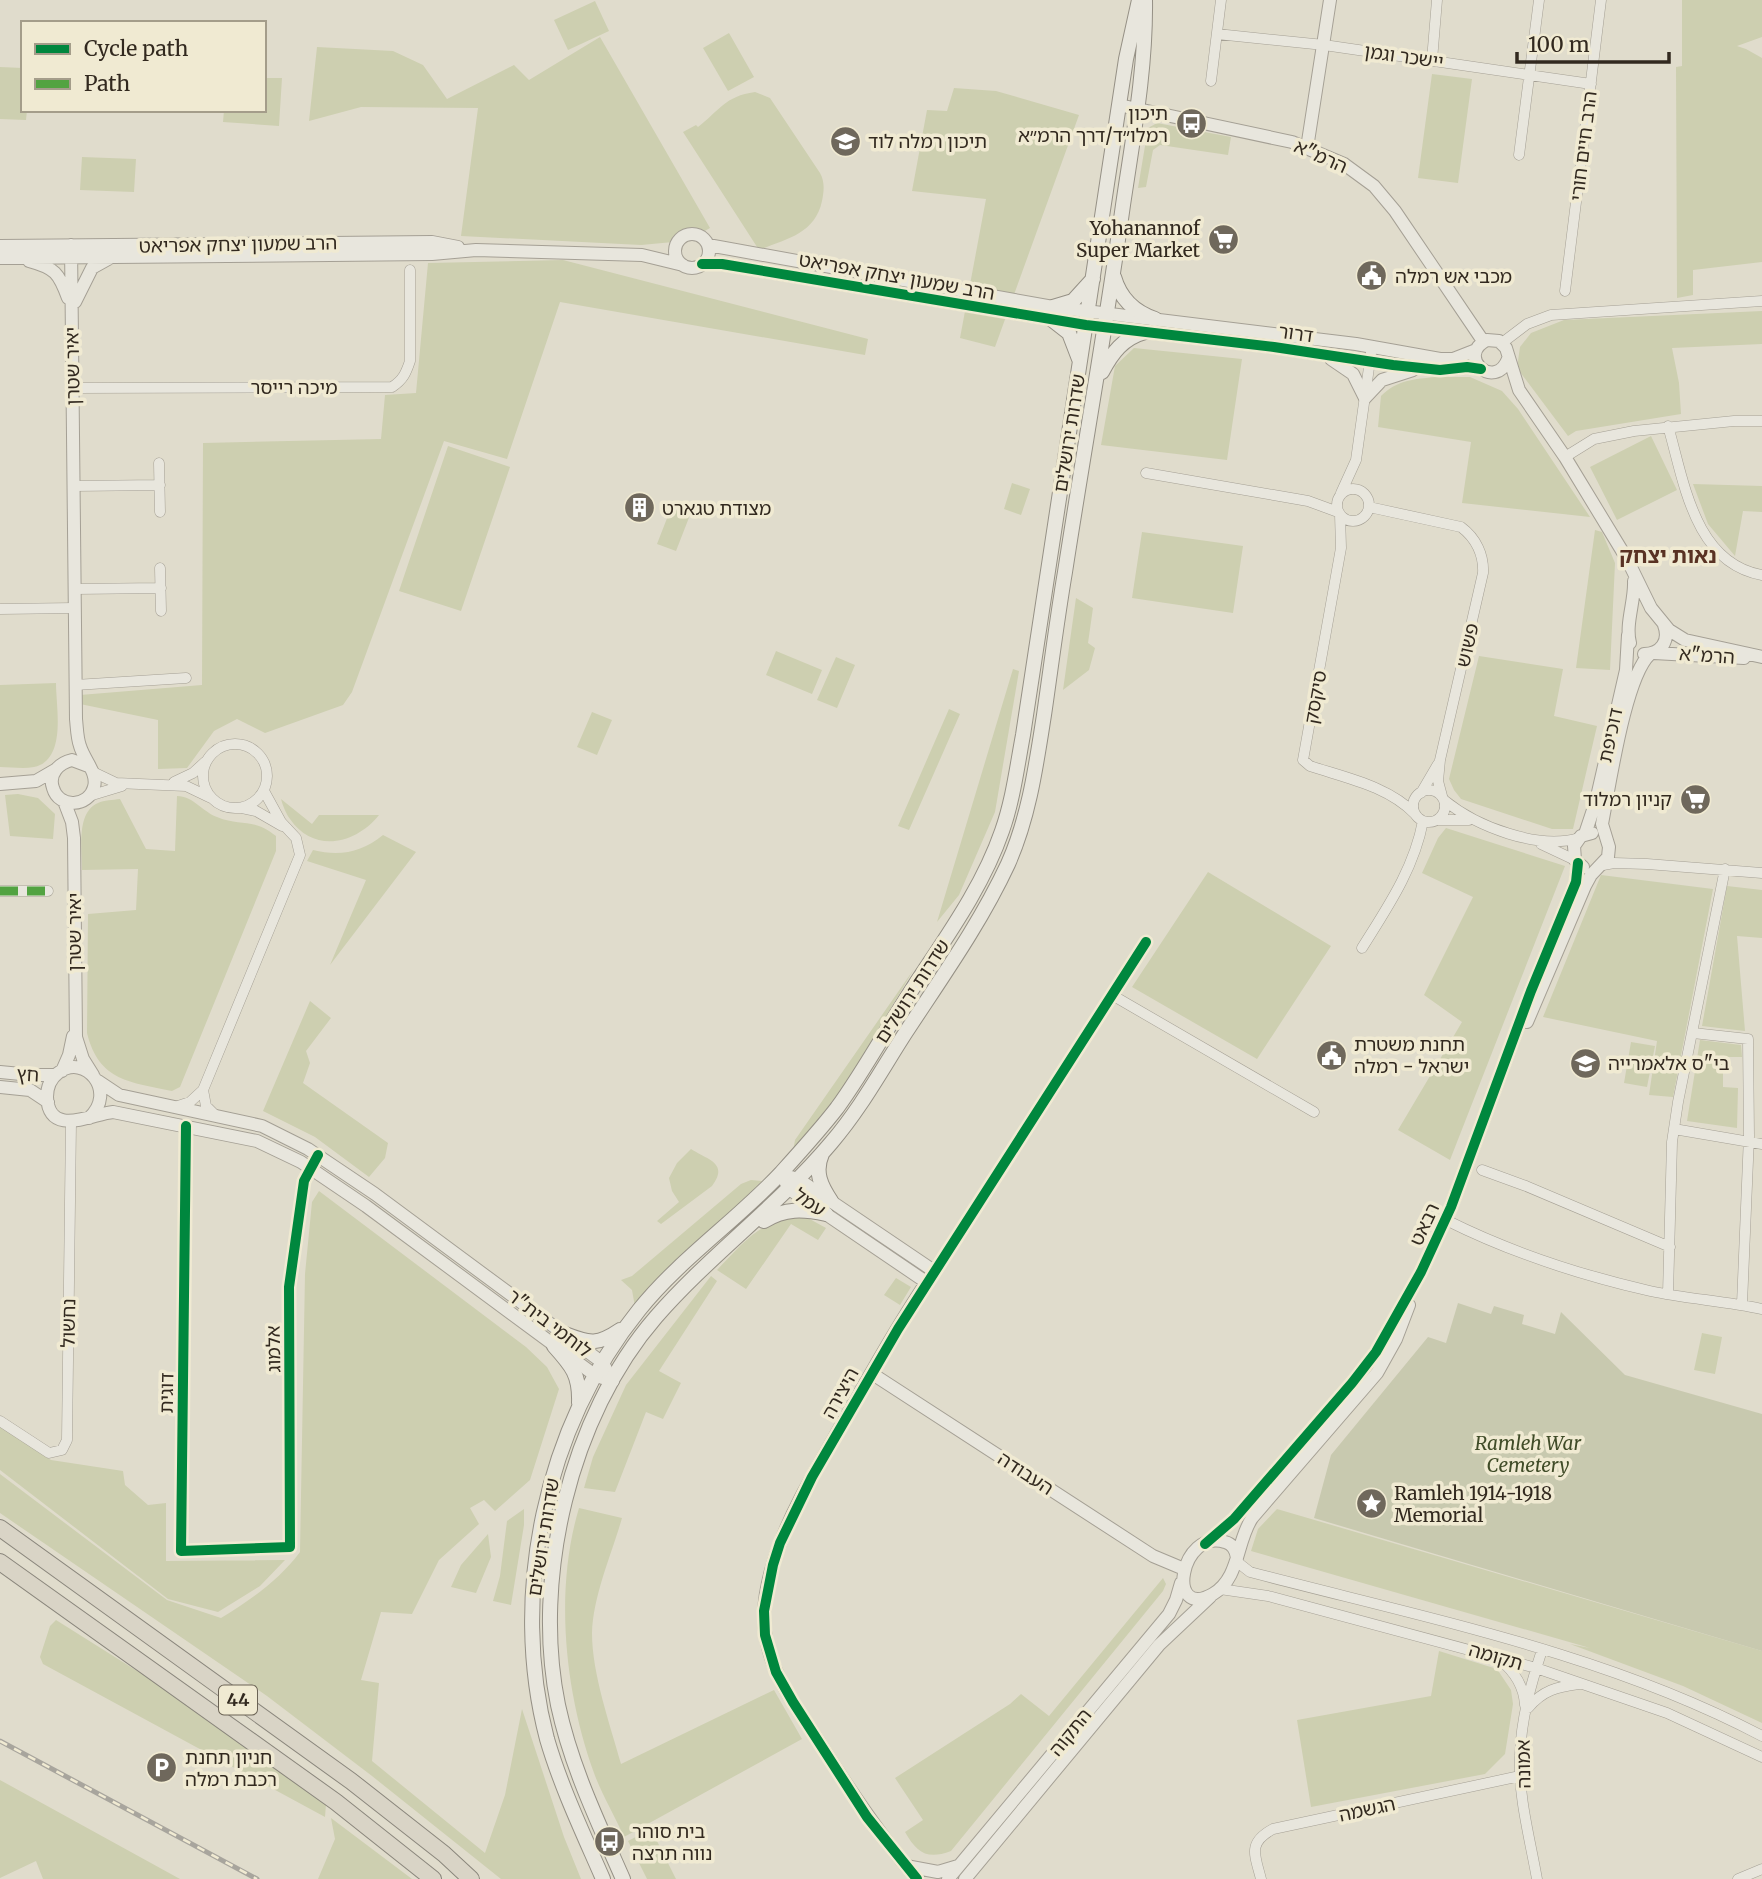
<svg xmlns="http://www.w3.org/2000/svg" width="1762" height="1879" viewBox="0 0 1762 1879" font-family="Merriweather,'Noto Sans Hebrew',serif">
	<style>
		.green { fill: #cdcfb0 }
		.cemetery { fill: #c8c9af }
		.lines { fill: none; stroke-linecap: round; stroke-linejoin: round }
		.minor-casing { stroke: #a5a095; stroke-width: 11 }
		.tertiary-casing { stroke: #a5a095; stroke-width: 14 }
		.secondary-casing { stroke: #959085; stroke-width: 16 }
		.trunk-casing { stroke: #8a867c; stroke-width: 18 }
		.minor { stroke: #e8e6dd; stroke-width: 10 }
		.tertiary { stroke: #e8e6dd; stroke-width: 12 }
		.secondary { stroke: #e8e6dd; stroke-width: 14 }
		.trunk { stroke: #d9d4c6; stroke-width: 16 }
		.rail-casing { stroke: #a8a59d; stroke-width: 5 }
		.rail { stroke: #f0ead2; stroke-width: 2.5; stroke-dasharray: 8; stroke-linecap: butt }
		.quiet { stroke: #52a341; stroke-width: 9; stroke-dasharray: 18 9; stroke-linecap: butt }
		.cycleway-casing { stroke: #f0ead2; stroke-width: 15 }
		.cycleway { stroke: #00873e; stroke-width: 10 }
		.labels { text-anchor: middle; stroke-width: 7; stroke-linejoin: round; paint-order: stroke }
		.shield { fill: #f0ead2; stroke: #6b6355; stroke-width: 2 }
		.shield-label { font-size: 18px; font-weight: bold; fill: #32291f }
		.street-label { font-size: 19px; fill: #32291f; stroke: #f0ead2 }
		.poi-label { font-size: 19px; fill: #32291f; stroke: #f0ead2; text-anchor: start }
		.park-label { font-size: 19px; font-style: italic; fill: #404c28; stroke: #f0ead2 }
		.neighbourhood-label { font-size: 21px; font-weight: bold; fill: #593223; stroke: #f0ead2 }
	</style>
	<rect width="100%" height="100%" fill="#e0dccc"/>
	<!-- green -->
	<path class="green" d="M1682 0H1762V37L1737 46 1746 49 1762 58V262L1693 270V295L1677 298 1676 67 1682 66Z
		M595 1 609 31 568 50 554 20Z
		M729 33 754 77 728 91 703 48Z
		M600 37 710 228 703 232 686 231 673 242 641 245 461 236 478 108 361 107 309 121 317 47 393 51 423 65 447 99 514 65 529 80Z
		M0 67 23 68V110H27L26 120 0 119Z
		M1432 74 1472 79 1458 183 1418 178Z
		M264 78H282L279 126 223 122 224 110H264Z
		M954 88 996 91 1079 115 995 347 960 338 986 199 912 191 927 110 947 111Z
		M755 92 770 98 820 173C825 182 824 191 822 201 815 234 786 239 759 250L683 132 696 125 698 127C719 111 725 96 755 92Z
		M1157 123 1231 137 1228 155 1160 145 1153 150 1146 187 1138 188 1148 128Z
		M82 157 136 159 134 192 80 190Z
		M563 260 868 339 865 355 560 302 507 459 444 441 352 692 343 705 265 733 237 719 214 731 187 768 158 769V720L80 704V695L202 685 203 443 381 439 385 395 416 393 428 263Z
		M1762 311V344L1672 348 1679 383 1681 414 1576 431 1568 436 1517 368 1520 347 1531 333 1564 320Z
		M1134 348 1242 359 1227 460 1101 445 1115 366Z
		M1436 377H1470L1502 391 1518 409 1590 517 1462 503 1471 442 1378 427 1381 396C1397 380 1414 379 1436 377Z
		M1651 436 1677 490 1617 520 1590 467Z
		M448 446 510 467 461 611 399 591Z
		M1012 483 1030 489 1021 515 1004 509Z
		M1693 484 1762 486V512L1743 511 1735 556 1708 524Z
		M671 508 690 515 676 551 657 544Z
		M1595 530 1602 532 1615 563 1610 670 1576 668Z
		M1142 532 1243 546 1233 613 1132 598Z
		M1076 598 1093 608 1088 643 1095 648 1089 670 1063 690Z
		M776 651 822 670 812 694 766 675Z
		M1479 656 1563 669 1554 716 1597 726 1573 829H1552L1461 799 1454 790 1449 779Z
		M836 657 855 665 837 708 817 700Z
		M1013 669 1019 671 995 812 959 895 937 922Z
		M56 683C56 708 67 760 34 767 23 769 11 767 0 767V685Z
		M949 709 960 714 909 830 898 826Z
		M592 712 612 720 597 755 577 747Z
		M18 794 38 798 55 814 53 839 10 836 5 795Z
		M177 796C193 796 203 812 217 817 241 827 252 817 276 836V851L180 1087 172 1091C131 1082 99 1082 87 1033L88 914 136 910 138 869 82 870C82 850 76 812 98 803 104 800 113 800 120 799L146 849 175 851Z
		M281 799 312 824 319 815H379C356 844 314 854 290 819 286 814 283 806 281 799Z
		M1446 828 1565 866 1450 1160 1398 1130 1462 1022 1424 995 1473 897 1422 873 1438 838Z
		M383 835 416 852 330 965 366 880 307 861 313 850C340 857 362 852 383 835Z
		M1208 872 1331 946 1257 1059 1132 987Z
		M1601 875 1713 889 1673 1097 1649 1095 1657 1041 1543 1017Z
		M1727 886 1762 890V938L1737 936 1745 1031 1702 1026Z
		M914 969 849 1079 827 1112 793 1151 795 1140Z
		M310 1001 331 1018 306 1051 310 1063 303 1083 388 1143 385 1158 369 1177 315 1137 263 1111Z
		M1700 1040 1741 1045 1742 1057H1723V1087L1738 1088 1737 1128 1687 1121Z
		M1631 1042 1655 1046 1647 1087 1624 1083Z
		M691 1149C708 1160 729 1163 712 1186L661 1224 657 1221 679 1202 672 1191 669 1178 677 1163Z
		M751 1180 762 1181 635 1307 632 1290 621 1280 632 1276 741 1184Z
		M319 1191 526 1347 547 1367 559 1389 530 1480 495 1511 484 1500 470 1508 479 1524 439 1560 412 1614 381 1612 361 1680 379 1683 372 1761 485 1853 505 1795 522 1709 564 1837 581 1879H501L372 1776 267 1696 0 1513V1474L167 1600 221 1618C251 1600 279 1580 300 1552L305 1274 312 1202Z
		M806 1217 826 1228 818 1240 791 1224 746 1289 717 1270C746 1240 761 1218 806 1217Z
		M711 1276 717 1281 659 1371 681 1383 663 1419 646 1412 615 1492 584 1488 593 1457 626 1385Z
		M896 1278 911 1287 900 1305 884 1295Z
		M1702 1333 1722 1337 1715 1374 1694 1370Z
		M0 1426 51 1460 123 1471 125 1485 148 1505 166 1503V1561L285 1560 260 1586 218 1612 168 1599 0 1470Z
		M579 1508 622 1518C612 1553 593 1596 592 1633 592 1674 610 1724 621 1764L774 1690 802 1739 624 1837C615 1816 602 1795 594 1773 565 1693 554 1591 579 1508Z
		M524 1509V1525L511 1605 493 1601 500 1576 507 1521Z
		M1277 1509 1762 1651V1723L1683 1686 1570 1644 1590 1648 1251 1551 1258 1529Z
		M488 1534 491 1557 476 1593 451 1587 461 1565Z
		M1163 1578 1166 1584 1163 1591 951 1851C927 1860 917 1853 905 1832L923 1820 895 1778 1010 1704 1021 1694 1049 1716Z
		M56 1620 161 1686 326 1804 325 1817 43 1664 40 1657 50 1626Z
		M1439 1651 1497 1669 1511 1690 1513 1704 1505 1754 1485 1774 1311 1807 1297 1720 1431 1696Z
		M0 1780 180 1879H43L36 1861 0 1878Z
		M331 1818 412 1879H318L335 1839Z
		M651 1829 676 1879H647L628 1841Z"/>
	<!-- cemetery -->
	<path class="cemetery" d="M1458 1303 1491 1314 1494 1306 1524 1315 1522 1324 1555 1334 1561 1312 1625 1375 1762 1414V1651L1314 1518 1331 1455 1428 1337 1446 1343Z"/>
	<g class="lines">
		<defs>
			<path id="minor" d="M1217 34 1324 45 1591 84
				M1432 60 1437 0
				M1211 81 1221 0
				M1519 155 1539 0
				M1565 291 1601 0
				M1502 343 1527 324 1551 315 1762 301
				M73 388 392 387C403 380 406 373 410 361V270
				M1668 426C1684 481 1694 563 1762 575
				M1565 457 1594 439 1634 431 1734 421H1762
				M159 463 160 512
				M1146 473 1308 501 1338 512
				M74 486 160 485
				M1337 505a16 16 0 1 1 32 0a16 16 0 1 1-32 0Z
				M1341 493 1356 460 1372 346
				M1369 507 1461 527C1476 538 1484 555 1483 573L1440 760 1438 781 1442 796
				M1340 514 1341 548 1303 760 1310 766C1346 778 1388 786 1415 814
				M160 568 161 611
				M75 589 161 588
				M0 609 75 608
				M75 685 186 678
				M203 776a32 32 0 1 1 64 0a32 32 0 1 1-64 0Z
				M93 772 116 783 186 786 209 797
				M174 782 193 773 205 762
				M1413 806a16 16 0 1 1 32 0a16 16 0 1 1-32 0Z
				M1421 793 1438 764
				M89 796 122 786
				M1444 800C1477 827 1538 850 1579 838
				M242 808 256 811 282 826
				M1438 820H1469
				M1541 844 1575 860
				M1603 865 1614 863 1647 864 1762 873
				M0 891H48
				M1362 948C1387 908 1414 869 1423 821
				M1112 995 1314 1112
				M1693 1033 1748 1039 1749 1136 1742 1304
				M203 1090 206 1106 215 1115
				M175 1107 190 1102 203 1090 300 855 296 838 281 822 264 791
				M186 1126 181 1551 290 1547 289 1287 304 1181 318 1155
				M1674 1129 1762 1144
				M1482 1170 1526 1186 1670 1247
				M1446 1220C1510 1252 1580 1275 1650 1291 1687 1299 1725 1301 1762 1309
				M934 1271 1146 942
				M1668 1294 1672 1142 1678 1102 1725 869
				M0 1421 49 1453 62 1450 67 1440 71 1122
				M1236 1561 1250 1572C1421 1617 1605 1653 1762 1736
				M1220 1589 1268 1596 1536 1668 1667 1713 1762 1757
				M1499 1659C1514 1671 1524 1686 1525 1705
				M1528 1708C1543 1690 1557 1687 1579 1684
				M1261 1879C1255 1855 1247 1843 1273 1829L1520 1776
				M1537 1879C1530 1839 1518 1796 1520 1756 1521 1719 1531 1684 1542 1650
				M1738 1879 1762 1869"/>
			<path id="tertiary" d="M1119 105 1292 142 1344 164 1374 186 1395 211 1483 341
				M1307 148 1330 0
				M675 251a17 17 0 1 1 34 0a17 17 0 1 1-34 0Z
				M71 245 76 719C77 728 77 738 80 746 84 760 98 773 94 787 89 807 59 809 53 788 48 774 59 763 72 760L88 766
				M708 245 1053 307 1356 344 1440 359H1453L1476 350
				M0 246 432 242 458 247
				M0 258 432 254 476 250 642 255 683 265
				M29 261C55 268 59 273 68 298
				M702 264H722L1086 325 1274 347 1393 365 1440 370 1467 367 1481 369
				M75 302 92 268 110 258
				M1331 359 1353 374 1365 398 1382 380 1413 370
				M1508 359C1495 392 1455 356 1487 340L1499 341 1506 348 1519 390 1565 457 1627 559 1651 608 1669 630 1685 640 1762 657
				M1630 643C1625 624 1635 601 1634 581
				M1654 653 1744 658
				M1644 654C1661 654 1670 641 1664 625
				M0 784 36 781 55 770
				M64 801 72 822 74 838 76 1037 83 1059 93 1075
				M1585 834 1596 801 1626 670 1628 635
				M1583 867 1575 860 1574 846 1581 836 1592 833
				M1527 1022 1585 886 1591 875 1608 857 1609 847 1602 824 1604 813C1611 777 1626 676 1650 654
				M62 1071 69 1055 73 1036
				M0 1072 31 1075H56
				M98 1081 119 1095 262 1126 308 1149 375 1194 603 1363 606 1369
				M0 1087 30 1090 48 1102
				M89 1118C118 1092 85 1052 58 1073 50 1079 47 1088 47 1097 49 1138 92 1114 113 1112L257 1141 301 1162 366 1206 596 1376 613 1381
				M791 1177 798 1179 934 1271C899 1322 869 1377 838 1431 818 1467 794 1505 780 1544 769 1572 760 1607 766 1638 773 1678 799 1711 821 1745 851 1792 881 1837 917 1879
				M785 1181 789 1189 926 1282
				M871 1373 1153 1556 1184 1569
				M1205 1544 1234 1519 1352 1383 1376 1352 1421 1272 1451 1207 1531 991 1576 882 1578 863
				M1237 1558C1236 1550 1233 1544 1225 1542 1180 1528 1165 1621 1213 1594 1240 1578 1236 1542 1252 1518L1377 1373 1396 1339 1409 1305
				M906 1866 938 1872 958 1866
				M948 1879 1169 1614 1176 1600 1181 1583
				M965 1879 1159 1645 1210 1597"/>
			<path id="secondary" d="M1114 277C1120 298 1134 312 1155 319
				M1053 307 1073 301 1093 279
				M1051 319 1069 333 1079 359
				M1102 372C1112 353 1123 338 1145 332
				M822 1154C814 1172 821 1186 831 1201
				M764 1221C785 1208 803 1209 826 1214
				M565 1334C590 1344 598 1345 620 1330
				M554 1346C572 1366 580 1375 579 1403
				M603 1879C583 1833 561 1787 547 1739 509 1595 545 1426 639 1310 680 1259 736 1221 781 1173 800 1152 820 1130 837 1108 864 1071 886 1030 911 991 944 940 982 889 1002 831 1013 800 1017 767 1023 735L1126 59 1139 0
				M623 1879C598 1822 571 1766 558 1705 532 1578 570 1416 656 1317 710 1255 778 1206 831 1143 861 1108 882 1069 906 1032 942 977 980 924 1008 864 1029 817 1036 766 1044 715 1051 667 1057 619 1065 572 1084 449 1106 327 1123 205 1133 137 1146 69 1145 0"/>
			<path id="trunk" d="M0 1528 351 1781 444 1854 471 1879
				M0 1562 336 1802 433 1879"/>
		</defs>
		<!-- minor casing -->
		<use href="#minor" class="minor-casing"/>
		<!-- tertiary casing -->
		<use href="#tertiary" class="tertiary-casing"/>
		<!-- secondary casing -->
		<use href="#secondary" class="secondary-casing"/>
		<!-- trunk casing -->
		<use href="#trunk" class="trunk-casing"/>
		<!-- minor -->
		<use href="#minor" class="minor"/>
		<!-- tertiary -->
		<use href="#tertiary" class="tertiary"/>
		<!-- secondary -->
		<use href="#secondary" class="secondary"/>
		<!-- trunk -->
		<use href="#trunk" class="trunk"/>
		<defs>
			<path id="rail" d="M0 1741 257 1879"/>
		</defs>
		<!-- rail casing -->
		<use href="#rail" class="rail-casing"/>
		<!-- rail -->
		<use href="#rail" class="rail"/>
		<!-- quiet -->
		<path class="quiet" d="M0 891H48"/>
		<defs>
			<path id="cycleway" d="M702 264H722L1086 325 1274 347 1393 365 1440 370 1467 367 1481 369
				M186 1126 181 1551 290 1547 289 1287 304 1181 318 1155
				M1205 1544 1234 1519 1352 1383 1376 1352 1421 1272 1451 1207 1531 991 1576 882 1578 863
				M917 1879 867 1817 793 1702 776 1672 765 1635 764 1611 773 1565 780 1543 812 1477 898 1329 1146 942"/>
		</defs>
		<!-- cycleway casing -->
		<use href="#cycleway" class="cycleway-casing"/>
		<!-- cycleway -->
		<use href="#cycleway" class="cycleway"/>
	</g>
	<!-- icons -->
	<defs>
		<symbol id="bus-disc" viewBox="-11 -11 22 22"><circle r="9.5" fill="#6f685c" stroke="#f0ead2"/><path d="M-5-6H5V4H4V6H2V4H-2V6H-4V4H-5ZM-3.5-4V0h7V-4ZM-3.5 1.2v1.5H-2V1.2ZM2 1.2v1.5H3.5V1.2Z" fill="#fff"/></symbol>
		<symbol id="school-disc" viewBox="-11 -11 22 22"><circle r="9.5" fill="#6f685c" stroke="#f0ead2"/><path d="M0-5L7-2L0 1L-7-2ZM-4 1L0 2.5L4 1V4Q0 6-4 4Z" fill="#fff"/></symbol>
		<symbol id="supermarket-disc" viewBox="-11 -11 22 22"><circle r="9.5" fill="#6f685c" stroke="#f0ead2"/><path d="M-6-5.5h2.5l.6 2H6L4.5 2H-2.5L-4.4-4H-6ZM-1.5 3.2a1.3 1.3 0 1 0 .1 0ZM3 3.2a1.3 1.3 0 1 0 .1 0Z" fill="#fff"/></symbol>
		<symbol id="civic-disc" viewBox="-11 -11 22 22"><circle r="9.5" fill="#6f685c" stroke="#f0ead2"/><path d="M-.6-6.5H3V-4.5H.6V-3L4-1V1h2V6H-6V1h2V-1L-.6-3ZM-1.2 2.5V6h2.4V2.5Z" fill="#fff"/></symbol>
		<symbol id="building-disc" viewBox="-11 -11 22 22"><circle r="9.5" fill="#6f685c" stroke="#f0ead2"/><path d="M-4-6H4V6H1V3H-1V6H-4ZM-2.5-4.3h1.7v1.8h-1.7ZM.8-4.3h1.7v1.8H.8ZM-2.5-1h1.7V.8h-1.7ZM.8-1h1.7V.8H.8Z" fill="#fff"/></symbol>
		<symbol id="sight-disc" viewBox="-11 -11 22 22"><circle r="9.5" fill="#6f685c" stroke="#f0ead2"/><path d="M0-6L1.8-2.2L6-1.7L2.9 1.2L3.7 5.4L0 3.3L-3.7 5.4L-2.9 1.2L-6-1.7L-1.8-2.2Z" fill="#fff"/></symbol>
		<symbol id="parking-disc" viewBox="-11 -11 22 22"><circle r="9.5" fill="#6f685c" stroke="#f0ead2"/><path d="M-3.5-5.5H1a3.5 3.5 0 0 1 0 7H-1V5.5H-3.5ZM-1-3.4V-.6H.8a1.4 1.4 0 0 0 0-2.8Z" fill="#fff"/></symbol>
	</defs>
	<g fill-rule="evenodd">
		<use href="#bus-disc" x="1174" y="106" width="35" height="35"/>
		<use href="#school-disc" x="828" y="124" width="35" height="35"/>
		<use href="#supermarket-disc" x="1206" y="222" width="35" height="35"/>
		<use href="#civic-disc" x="1354" y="258" width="35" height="35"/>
		<use href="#building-disc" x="622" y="490" width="35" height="35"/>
		<use href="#supermarket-disc" x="1678" y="782" width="35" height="35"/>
		<use href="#civic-disc" x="1314" y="1038" width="35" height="35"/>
		<use href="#school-disc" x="1568" y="1046" width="35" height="35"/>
		<use href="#sight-disc" x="1354" y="1486" width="35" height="35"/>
		<use href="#parking-disc" x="144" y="1750" width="35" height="35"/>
		<use href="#bus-disc" x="592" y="1824" width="35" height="35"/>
	</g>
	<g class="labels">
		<!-- shield labels -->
		<rect class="shield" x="219" y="1685.5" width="38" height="29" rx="5"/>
		<g class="shield-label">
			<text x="238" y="1706">44</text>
		</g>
		<!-- street labels -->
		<g class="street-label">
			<text transform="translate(1404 56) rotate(8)" y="7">יישכר וגמן</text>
			<text transform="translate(1583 146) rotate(-83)" y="7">הרב חיים חורי</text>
			<text transform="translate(1321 156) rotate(24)" y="7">הרמ"א</text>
			<text transform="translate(238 244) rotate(-1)" y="7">הרב שמעון יצחק אפריאט</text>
			<text transform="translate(897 276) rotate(10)" y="7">הרב שמעון יצחק אפריאט</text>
			<text transform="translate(1296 333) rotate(8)" y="7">דרור</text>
			<text transform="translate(72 366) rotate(-91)" y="7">יאיר שטרן</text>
			<text x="294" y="394">מיכה רייסר</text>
			<text transform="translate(1069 433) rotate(-81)" y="7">שדרות ירושלים</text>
			<text transform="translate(1467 645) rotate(-77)" y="7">פשוש</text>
			<text transform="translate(1707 655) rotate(4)" y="7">הרמ"א</text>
			<text transform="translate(1315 697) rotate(-80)" y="7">סיקסק</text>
			<text transform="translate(1610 735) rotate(-78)" y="7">דוכיפת</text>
			<text transform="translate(74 932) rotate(-90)" y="7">יאיר שטרן</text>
			<text transform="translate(912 991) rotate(-57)" y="7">שדרות ירושלים</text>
			<text transform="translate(28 1074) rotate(3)" y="7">חץ</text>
			<text transform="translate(810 1202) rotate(35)" y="7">עמל</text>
			<text transform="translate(1424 1224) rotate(-65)" y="7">רבאט</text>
			<text transform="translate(68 1323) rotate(-89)" y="7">נחשול</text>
			<text transform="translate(550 1323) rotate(37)" y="7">לוחמי בית"ר</text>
			<text transform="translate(273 1349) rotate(-91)" y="7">אלמוג</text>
			<text transform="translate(166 1393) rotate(-89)" y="7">דוגית</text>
			<text transform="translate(840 1393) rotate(-61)" y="7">היצירה</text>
			<text transform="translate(1026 1473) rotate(33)" y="7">העבודה</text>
			<text transform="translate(543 1537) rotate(-81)" y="7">שדרות ירושלים</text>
			<text transform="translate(1496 1656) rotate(16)" y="7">תקומה</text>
			<text transform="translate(1070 1732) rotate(-51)" y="7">התקוה</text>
			<text transform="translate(1523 1764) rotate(-91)" y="7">אמונה</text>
			<text transform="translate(1367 1809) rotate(-12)" y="7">הגשמה</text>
		</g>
		<!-- poi labels -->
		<g class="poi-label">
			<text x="1168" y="120" text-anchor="end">תיכון<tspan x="1168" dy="22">רמלו״ד/דרך הרמ״א</tspan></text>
			<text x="868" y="148">תיכון רמלה לוד</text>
			<text x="1200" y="235" text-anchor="end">Yohanannof<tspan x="1200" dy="22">Super Market</tspan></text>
			<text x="1395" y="283">מכבי אש רמלה</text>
			<text x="662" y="515">מצודת טגארט</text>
			<text x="1672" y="806" text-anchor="end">קניון רמלוד</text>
			<text x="1354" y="1051">תחנת משטרת<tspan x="1354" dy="22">ישראל - רמלה</tspan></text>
			<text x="1608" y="1070">בי"ס אלאמרייה</text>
			<text x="1394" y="1500">Ramleh 1914-1918<tspan x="1394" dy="22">Memorial</tspan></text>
			<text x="185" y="1764">חניון תחנת<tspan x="185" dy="22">רכבת רמלה</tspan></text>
			<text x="632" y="1838">בית סוהר<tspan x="632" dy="22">נווה תרצה</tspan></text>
		</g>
		<!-- park labels -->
		<g class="park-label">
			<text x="1528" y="1450">Ramleh War<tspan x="1528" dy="22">Cemetery</tspan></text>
		</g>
		<!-- neighbourhood labels -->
		<g class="neighbourhood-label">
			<text x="1668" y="563">נאות יצחק</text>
		</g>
	</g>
	<!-- legend -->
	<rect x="21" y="21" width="245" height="91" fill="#f0ead2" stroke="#a49d8a" stroke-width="2"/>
	<rect x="35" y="44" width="35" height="10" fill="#00873e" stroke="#a49d8a" stroke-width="2"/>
	<text x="84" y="56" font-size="21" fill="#32291f">Cycle path</text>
	<rect x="35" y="79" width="35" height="10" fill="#52a341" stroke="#a49d8a" stroke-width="2"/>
	<text x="84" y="91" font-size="21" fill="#32291f">Path</text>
	<!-- scale -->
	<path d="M1517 52v10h152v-10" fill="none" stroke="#32291f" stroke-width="3.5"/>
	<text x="1528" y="52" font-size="21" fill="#32291f" stroke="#f0ead2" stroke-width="5" paint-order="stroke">100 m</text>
</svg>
